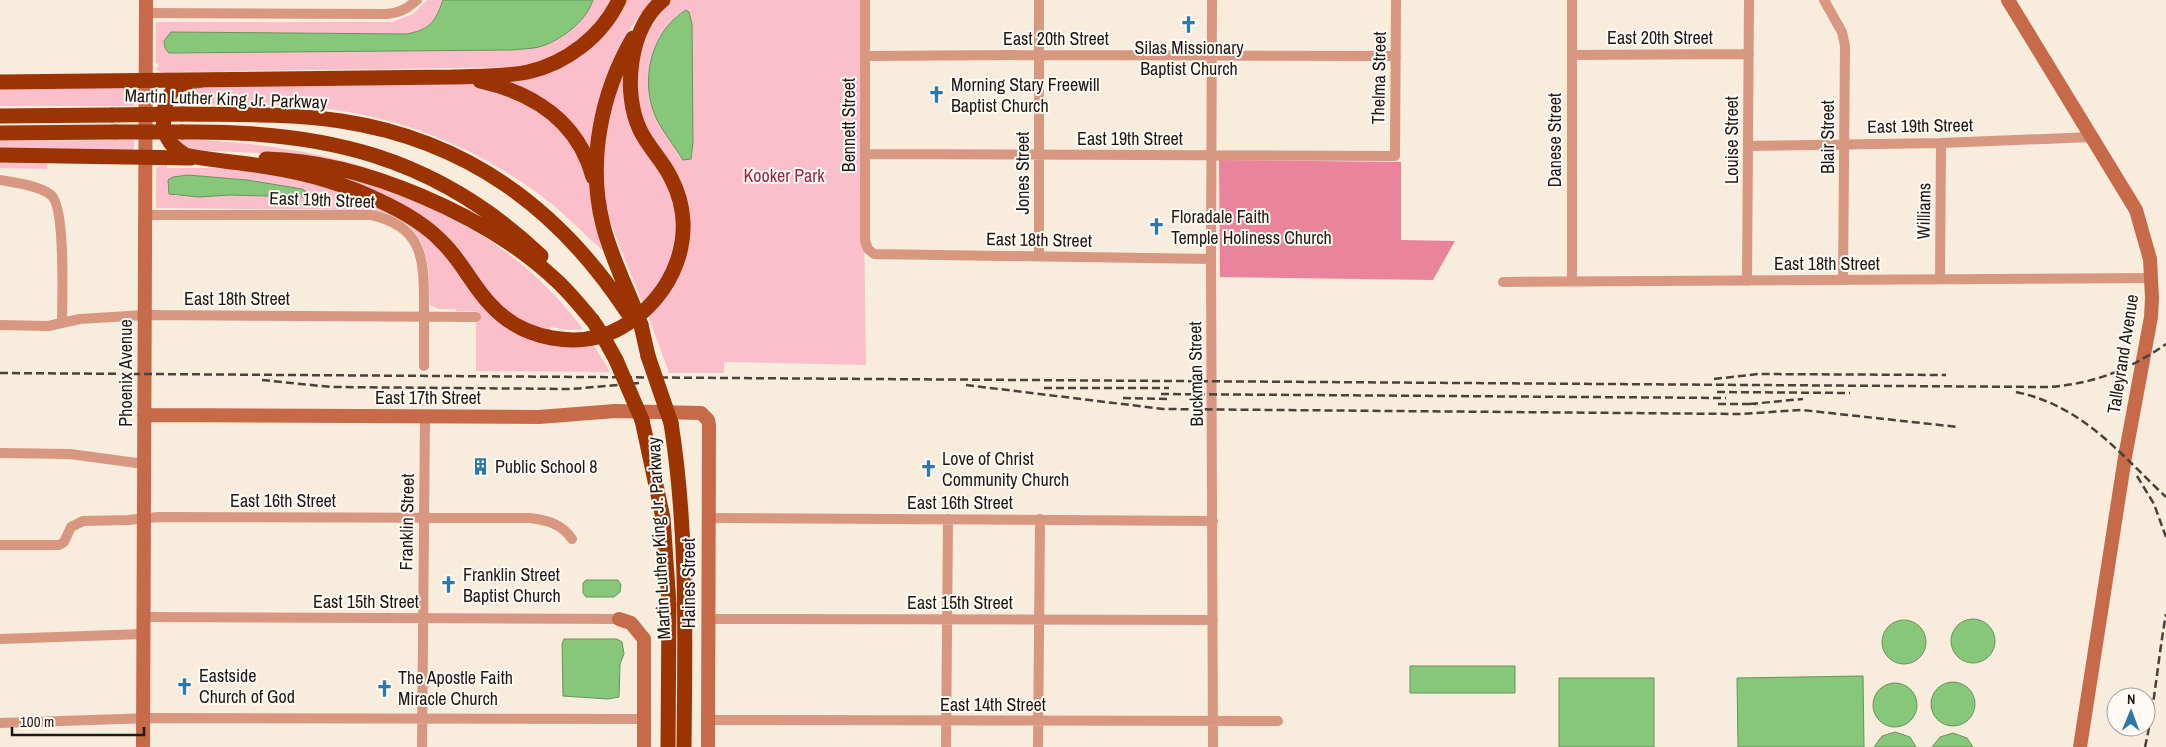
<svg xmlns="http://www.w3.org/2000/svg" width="2166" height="747" viewBox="0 0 2166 747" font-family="'Archivo Narrow',sans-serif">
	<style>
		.green { fill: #fbbfcb; fill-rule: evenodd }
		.forest { fill: #e9849c }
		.water { fill: #86c77a; stroke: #67935b }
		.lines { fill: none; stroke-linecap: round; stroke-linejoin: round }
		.street { stroke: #d79781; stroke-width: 10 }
		.secondary { stroke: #c66a4a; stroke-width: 14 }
		.highway { stroke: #9c3302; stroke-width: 15 }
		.rail { stroke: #48423b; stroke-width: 2.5; stroke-dasharray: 8 4; stroke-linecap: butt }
		.highway-bridge { stroke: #9c3302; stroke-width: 15 }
		.labels { text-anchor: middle; stroke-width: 4; stroke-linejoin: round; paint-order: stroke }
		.street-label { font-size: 18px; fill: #1e1914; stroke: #fffaf4 }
		.poi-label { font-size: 18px; fill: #1e1914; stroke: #fffaf4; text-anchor: start }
		.park-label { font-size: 18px; fill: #99224b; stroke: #fffaf4 }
	</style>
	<rect width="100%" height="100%" fill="#f8ecdd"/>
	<!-- green -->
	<path class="green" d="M427 0H443C435 22 431 29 407 34L171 32 169 53 512 50 537 47 592 3 593 0H614L603 18 567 50 525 67 173 72V74L165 75 156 69 159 64 156 63V22H392L413 14Z
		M624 0H653C610 46 604 88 592 148L587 149 508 83 542 72Z
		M670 0H861L866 365 724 362V373H669L648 315 658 305 684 204 688 202 639 115 636 57 650 28ZM685 10 691 58 693 96 648 76C654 50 661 25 685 10Z
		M625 67 624 78 663 171 677 215 674 256 656 289 642 302 607 214 601 140Z
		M478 84 501 89 560 126 590 177 604 251C593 243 583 232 573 223 560 210 545 198 529 187 466 143 397 117 321 108 272 103 222 105 173 105 178 95 184 91 194 87Z
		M0 86 128 87 134 92V106H0Z
		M175 139C266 142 346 154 429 192L283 154 190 150Z
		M134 140V149L132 151 0 149V141Z
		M0 160H47V169L0 168Z
		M163 164H167V168H216L259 172 321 184 372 202 436 241 473 290 559 342V347L592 342 610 372 476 371V311H456V309H439L430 305C428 254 430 225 372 210L156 208V169ZM188 175 247 180 229 195 175 196 173 177Z
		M322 172C427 196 517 241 583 329L568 330 550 327 549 332 540 330 502 310 449 243Z"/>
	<!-- forest -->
	<path class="forest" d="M1219 160 1401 162V240L1455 241 1433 280 1220 277Z"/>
	<!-- water -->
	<path class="water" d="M443 0H593C586 22 560 41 539 47 530 49 520 49 512 50L169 53C165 49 164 46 164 41L171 32 407 34C431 29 435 22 443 0Z
		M686 10 689 12 692 24 693 142 691 159 683 160C674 145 658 126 653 110 641 75 653 30 686 10Z
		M188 175 247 180 302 189 307 192V195L303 197 229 195 199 197 169 194 168 180 173 177Z
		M586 580H618L621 585 620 592 614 597H586L583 593V583Z
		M1951 641a22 22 0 1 1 44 0a22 22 0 1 1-44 0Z
		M1882 642a22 22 0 1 1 44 0a22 22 0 1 1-44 0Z
		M564 639H617L622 642 624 654 620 664 619 697 608 699 563 696 562 644Z
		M1410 666H1515V693H1410Z
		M1863 676 1864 747H1738L1737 678Z
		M1559 678H1654V747H1559Z
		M1931 704a22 22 0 1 1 44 0a22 22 0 1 1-44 0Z
		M1873 705a22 22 0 1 1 44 0a22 22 0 1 1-44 0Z
		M1895 732 1910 737 1916 747H1874L1882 736Z
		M1953 733 1967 738 1973 747H1932L1940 737Z"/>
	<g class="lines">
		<!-- street -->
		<path class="street" d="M865 0V241L868 249 874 254 1211 259
			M1212 0 1211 259 1213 747
			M1824 0 1842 32 1845 46 1843 280
			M146 13 386 14C399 13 407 9 417 0
			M1572 55 1749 54
			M866 56 1039 55 1396 56
			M1748 146 1941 143 2092 137
			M866 154 1395 156 1396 0
			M0 180C16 183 38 185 51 195 66 207 62 301 62 323
			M145 215H371C423 226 424 259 424 304 424 325 424 345 424 366
			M1039 256V0
			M1940 279 1941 143
			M1572 281V0
			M1747 281 1749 0
			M1503 282 2152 278
			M0 325 48 326 80 319 144 315 476 317
			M0 453 70 454 144 464
			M709 518 1213 521
			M0 545H59L64 542 71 527 83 521 128 520 158 517 530 518C547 520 562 524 572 539
			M143 617 619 619
			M708 619 1213 620
			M0 639 143 634
			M708 720 1278 721
			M0 723 152 718 644 719
			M422 747 425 417
			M946 747 948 519
			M1038 747 1040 519"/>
		<!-- secondary -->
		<path class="secondary" d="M2008 0 2136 210 2150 259 2152 298 2151 317 2125 457 2080 747
			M144 415 539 417 615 411 701 413 708 420 709 425 708 747
			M619 619 631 623 644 639V747
			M143 747 146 0"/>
		<!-- highway -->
		<path class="highway" d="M633 38C601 93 587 162 603 225 610 253 623 280 634 307
			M204 80C195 81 184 81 177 87 162 99 159 127 170 142 174 148 180 151 185 155 213 161 240 162 268 167 307 173 345 184 380 201 402 211 425 224 442 242 461 260 472 285 490 304 522 340 580 351 622 327 674 297 700 233 671 178 663 161 648 147 640 130 622 92 629 28 663 0
			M480 81C534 93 578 122 593 177
			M0 82 452 77C477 76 504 77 528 72 567 63 602 36 619 0
			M182 114C235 115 288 113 341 121 466 140 558 207 627 312
			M0 116 112 115
			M182 132C323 130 436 156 541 256
			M0 133 115 132
			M0 155 191 158
			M266 159C362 161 487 215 557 281 570 293 581 307 593 321
			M641 325 648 356
			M605 340 616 360
			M642 420 663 518 669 604 668 747
			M671 423C688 530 685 639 684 747"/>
		<!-- rail -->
		<path class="rail" d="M0 373 2046 387C2091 385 2129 370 2166 344
			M1714 379 1758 374 1946 375
			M262 380 331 387 572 389 639 383
			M966 385 1163 409 1739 414 1802 410 1958 427
			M1044 388H1169
			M1717 392 1850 393
			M2016 392C2083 406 2119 453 2166 497
			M1161 394 1726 398
			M1123 398 1168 399
			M1718 404H1756
			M1750 404 1803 399
			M2137 476 2154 504 2166 537
			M2145 747C2155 703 2158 658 2166 614"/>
		<!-- highway-bridge -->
		<path class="highway-bridge" d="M112 115 182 114
			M115 132H182
			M634 307 641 325
			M595 324 605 340
			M648 356 671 423
			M616 360 642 420"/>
	</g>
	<!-- icons -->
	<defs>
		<symbol id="church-bare" viewBox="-9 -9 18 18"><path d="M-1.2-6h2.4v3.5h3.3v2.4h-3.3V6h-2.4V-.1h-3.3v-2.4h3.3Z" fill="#2c79ab" stroke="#fffaf4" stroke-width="2.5" paint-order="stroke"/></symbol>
		<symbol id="building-bare" viewBox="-9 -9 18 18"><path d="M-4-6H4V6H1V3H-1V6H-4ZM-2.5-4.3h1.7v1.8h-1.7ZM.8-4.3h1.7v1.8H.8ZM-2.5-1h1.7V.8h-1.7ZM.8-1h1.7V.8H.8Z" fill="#2c79ab" stroke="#fffaf4" stroke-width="2.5" paint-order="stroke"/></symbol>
	</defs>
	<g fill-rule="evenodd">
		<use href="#church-bare" x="1176" y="12" width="25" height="25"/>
		<use href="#church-bare" x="924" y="82" width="25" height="25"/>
		<use href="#church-bare" x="1144" y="214" width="25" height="25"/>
		<use href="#building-bare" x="468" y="454" width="25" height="25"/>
		<use href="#church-bare" x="916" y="456" width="25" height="25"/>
		<use href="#church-bare" x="436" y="572" width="25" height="25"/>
		<use href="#church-bare" x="172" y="674" width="25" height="25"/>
		<use href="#church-bare" x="372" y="676" width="25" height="25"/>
	</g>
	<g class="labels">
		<!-- street labels -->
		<g class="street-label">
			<text x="1660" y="44">East 20th Street</text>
			<text x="1056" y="45">East 20th Street</text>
			<text transform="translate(1379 78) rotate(-89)" y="6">Thelma Street</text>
			<text transform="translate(226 99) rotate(2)" y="6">Martin Luther King Jr. Parkway</text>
			<text transform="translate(849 125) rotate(-90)" y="6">Bennett Street</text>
			<text transform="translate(1920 126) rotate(-1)" y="6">East 19th Street</text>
			<text transform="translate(1828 137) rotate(-90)" y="6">Blair Street</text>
			<text x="1130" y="145">East 19th Street</text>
			<text transform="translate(1555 140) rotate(-90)" y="6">Danese Street</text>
			<text transform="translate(1732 140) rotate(-90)" y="6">Louise Street</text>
			<text transform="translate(1023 173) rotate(-90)" y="6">Jones Street</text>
			<text transform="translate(322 200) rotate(2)" y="6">East 19th Street</text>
			<text transform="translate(1924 211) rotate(-89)" y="6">Williams</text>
			<text transform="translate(1039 240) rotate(1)" y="6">East 18th Street</text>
			<text x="1827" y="270">East 18th Street</text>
			<text x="237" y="305">East 18th Street</text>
			<text transform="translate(2123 354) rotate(-81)" y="6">Talleyrand Avenue</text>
			<text transform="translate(126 373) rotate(-90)" y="6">Phoenix Avenue</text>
			<text transform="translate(1196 374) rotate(-91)" y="6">Buckman Street</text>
			<text x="428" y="404">East 17th Street</text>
			<text x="283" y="507">East 16th Street</text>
			<text x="960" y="509">East 16th Street</text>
			<text transform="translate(407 522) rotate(-89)" y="6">Franklin Street</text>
			<text transform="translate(659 538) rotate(-93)" y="6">Martin Luther King Jr. Parkway</text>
			<text transform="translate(689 583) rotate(-90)" y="6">Haines Street</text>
			<text x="366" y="608">East 15th Street</text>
			<text x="960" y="609">East 15th Street</text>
			<text x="993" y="711">East 14th Street</text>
		</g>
		<!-- poi labels -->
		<g class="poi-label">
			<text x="1189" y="54" text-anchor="middle">Silas Missionary<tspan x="1189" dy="21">Baptist Church</tspan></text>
			<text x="951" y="91">Morning Stary Freewill<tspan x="951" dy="21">Baptist Church</tspan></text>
			<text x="1171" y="223">Floradale Faith<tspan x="1171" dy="21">Temple Holiness Church</tspan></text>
			<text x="942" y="465">Love of Christ<tspan x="942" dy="21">Community Church</tspan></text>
			<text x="495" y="473">Public School 8</text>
			<text x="463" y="581">Franklin Street<tspan x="463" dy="21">Baptist Church</tspan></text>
			<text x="199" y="682">Eastside<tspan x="199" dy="21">Church of God</tspan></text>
			<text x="398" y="684">The Apostle Faith<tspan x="398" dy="21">Miracle Church</tspan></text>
		</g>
		<!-- park labels -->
		<g class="park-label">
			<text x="784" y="182">Kooker Park</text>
		</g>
	</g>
	<!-- north arrow -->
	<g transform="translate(2131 712) rotate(1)"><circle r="24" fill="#fffaf4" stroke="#a5a09a"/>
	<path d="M0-4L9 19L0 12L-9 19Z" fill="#2c79ab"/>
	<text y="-8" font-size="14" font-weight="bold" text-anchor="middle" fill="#1e1914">N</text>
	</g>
	<!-- scale -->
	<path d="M12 727v8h132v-8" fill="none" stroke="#1e1914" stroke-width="2.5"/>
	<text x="20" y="727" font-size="15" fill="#1e1914" stroke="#fffaf4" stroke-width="4" paint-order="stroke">100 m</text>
</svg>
